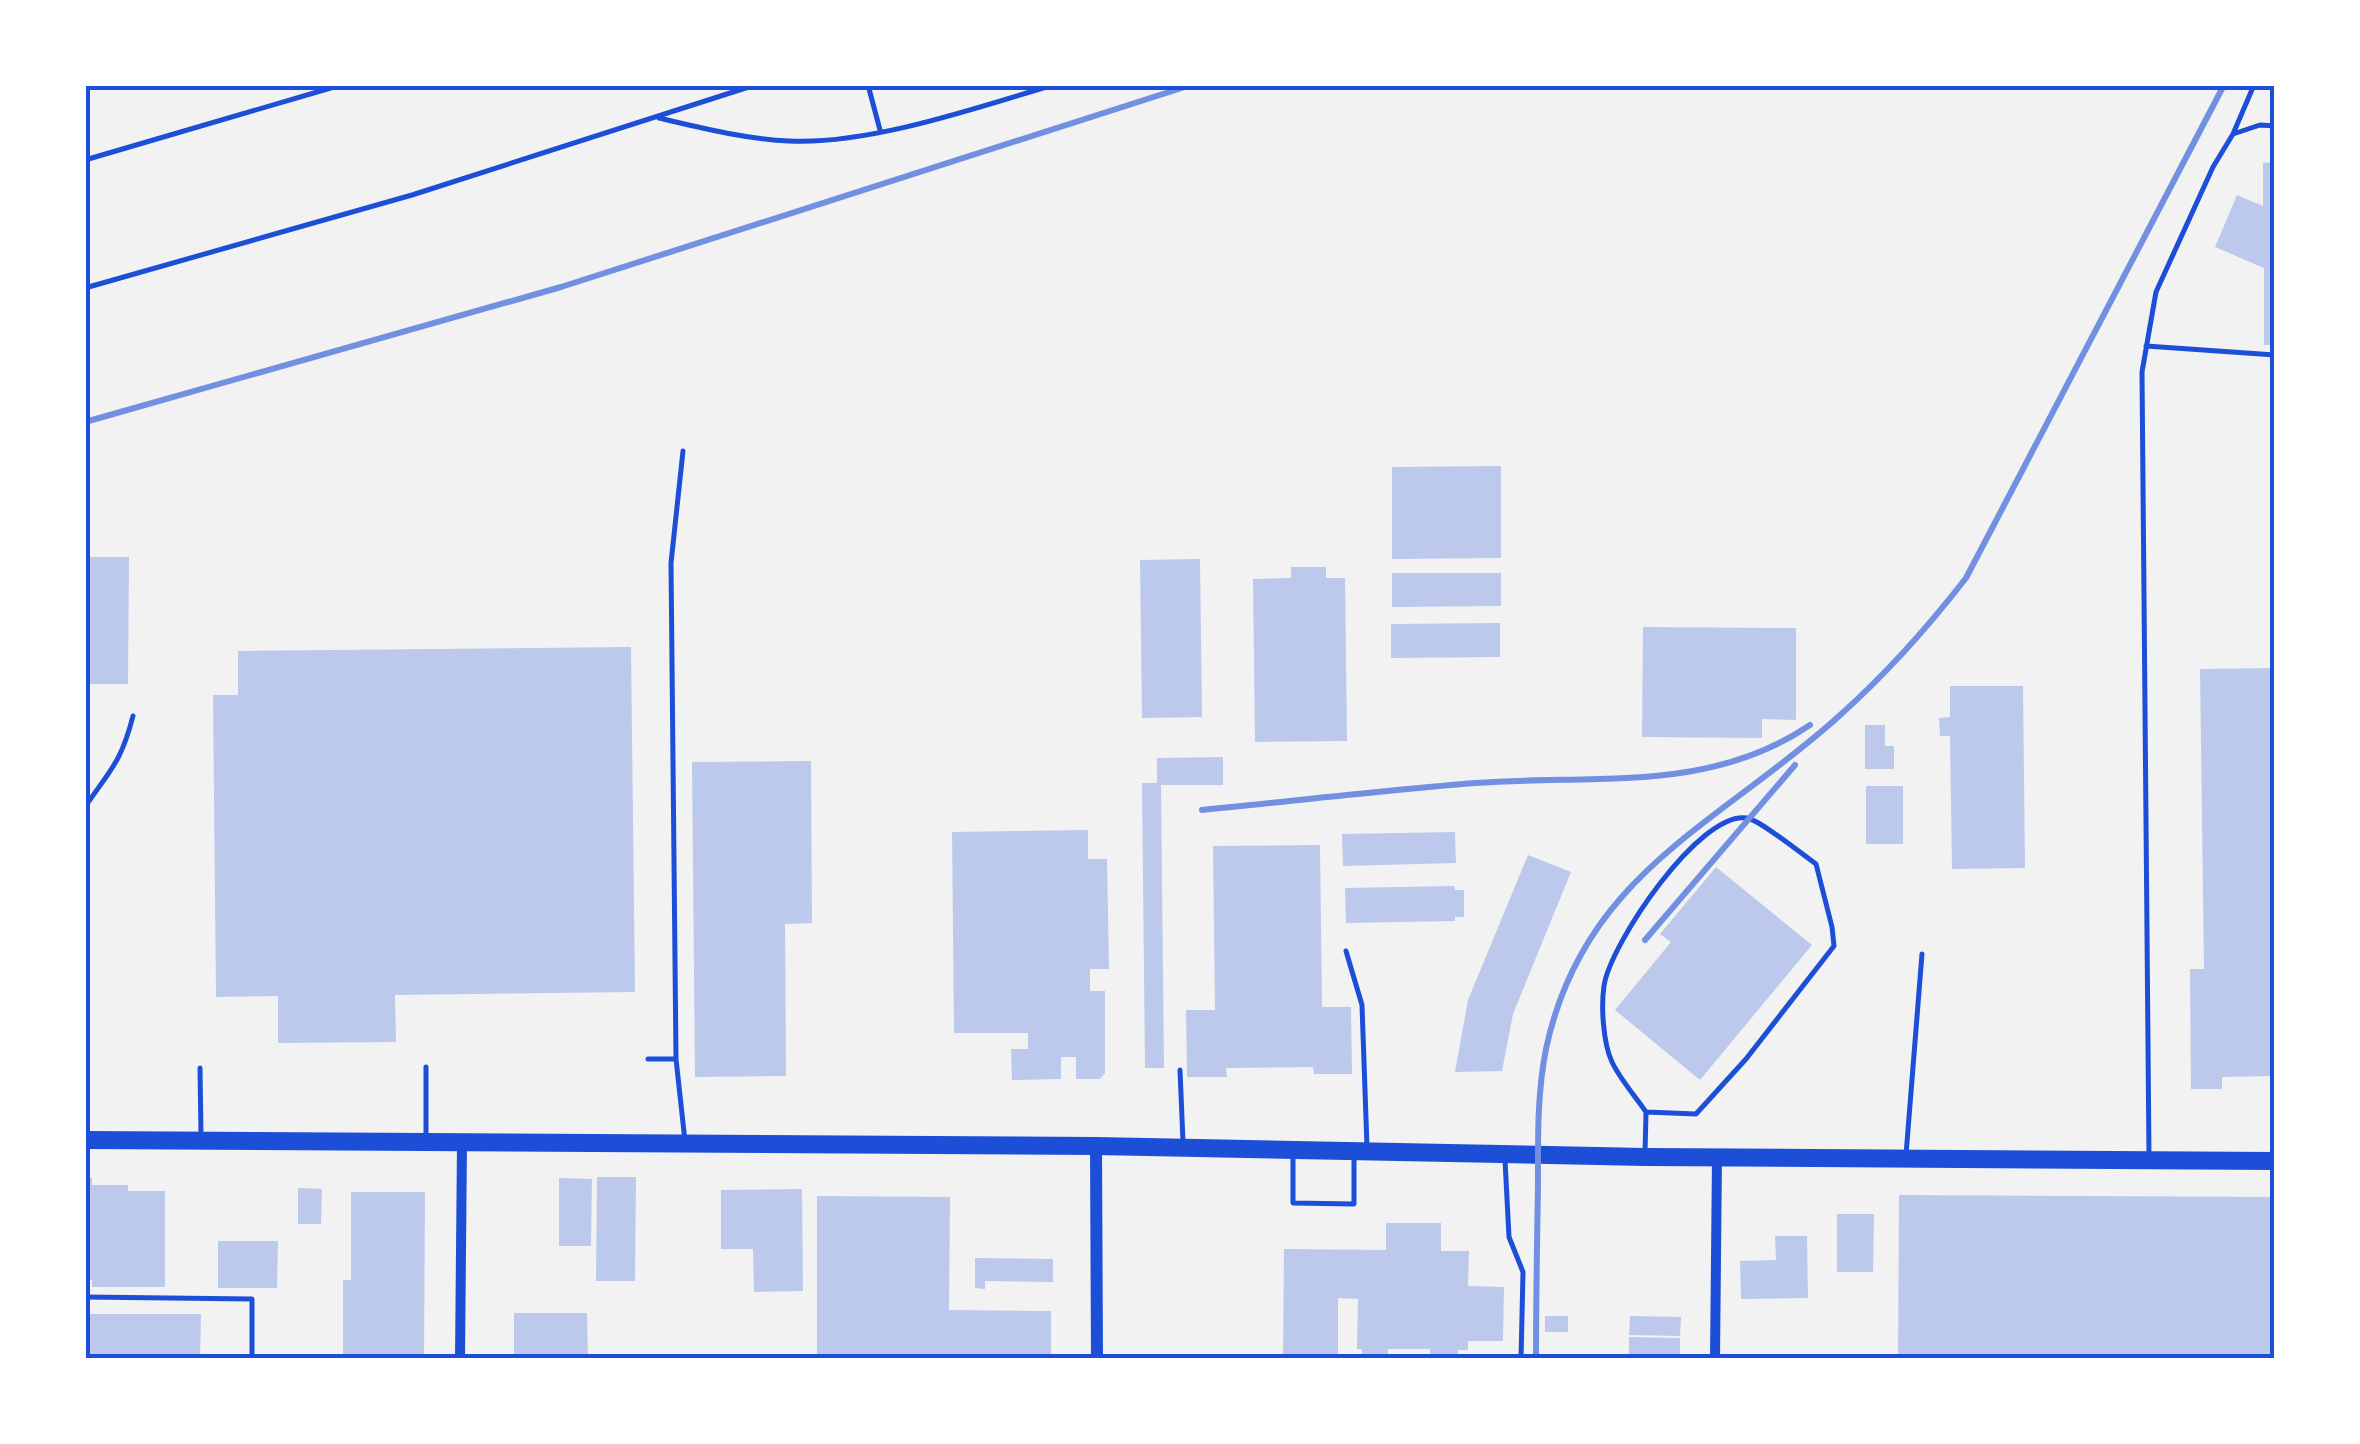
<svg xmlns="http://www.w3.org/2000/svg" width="2360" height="1444" viewBox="0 0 2360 1444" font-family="'DM Sans',sans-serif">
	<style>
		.building { fill: #bdc9ec }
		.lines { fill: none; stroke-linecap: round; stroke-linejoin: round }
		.service { stroke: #1d4ed8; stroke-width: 5 }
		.minor { stroke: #1d4ed8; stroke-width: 10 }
		.tertiary { stroke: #1d4ed8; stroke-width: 12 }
		.primary { stroke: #1d4ed8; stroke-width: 18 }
		.rail { stroke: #7290e2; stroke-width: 6 }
		.neatline { fill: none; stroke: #1d4ed8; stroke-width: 4 }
	</style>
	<rect width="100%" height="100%" fill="#f2f2f2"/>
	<!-- building -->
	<path class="building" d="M2275 162V345H2264V268L2215 247 2237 195 2263 206V163Z
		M1501 466V558L1392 559V467Z
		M85 557H129L128 684H85Z
		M1200 559 1202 717 1142 718 1140 560Z
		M1291 567H1326V578H1345L1347 741 1255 742 1253 579 1291 578Z
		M1392 573H1501V606L1392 607Z
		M1500 623V657L1391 658V624Z
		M1643 627 1796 628V720L1762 719V738L1642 737Z
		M631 647 635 992 395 995 396 1042 278 1043V996L216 997 213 695H238V651Z
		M2275 668V1076L2222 1077V1089H2191L2190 969H2204L2200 669Z
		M1950 686H2023L2025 868 1952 869 1950 736H1940L1939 718 1950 717Z
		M1865 725H1885V746H1894V769H1865Z
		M1223 757V785H1161L1164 1068H1145L1142 783H1157V758Z
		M811 761 812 923 785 924 786 1076 695 1077 692 762Z
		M1866 786H1903V844H1866Z
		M1088 830V859H1107L1109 969H1090V991H1105V1073L1100 1079H1076V1057H1061V1079L1012 1080 1011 1049H1028V1033H954L952 832Z
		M1455 832 1456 863 1343 866 1342 834Z
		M1320 845 1322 1007H1351L1352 1074H1314L1313 1067 1226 1068 1227 1077H1187L1186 1010H1215L1213 846Z
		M1528 855 1571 872 1513 1014 1502 1071 1455 1072 1468 1000Z
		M1716 867 1812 945 1700 1080 1615 1010 1671 942 1660 934Z
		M1454 886 1455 890H1464V917H1455V921L1346 923 1345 888Z
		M597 1177H636L635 1281H596Z
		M85 1178H92V1185H128V1191H165V1287H92V1280H85Z
		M559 1178 592 1179 591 1246H559Z
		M298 1188 322 1189 321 1224H298Z
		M802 1189 803 1291 754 1292 753 1249H721V1190Z
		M351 1192H425L424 1359H343V1280H351Z
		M1899 1195 2275 1197V1359H1898Z
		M817 1196 950 1197 949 1310 1051 1311V1359H817Z
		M1837 1214H1874L1873 1272H1837Z
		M1386 1223H1441V1251H1469L1468 1286 1504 1287 1503 1341H1468V1350H1458V1359H1430V1349H1388V1359H1362V1349H1357L1358 1299 1338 1298V1359H1283L1284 1249 1386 1250Z
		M1775 1236H1807L1808 1298 1741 1299 1740 1261 1776 1260Z
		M218 1241H278L277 1288H218Z
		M975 1258 1053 1259V1282L985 1281V1289L975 1288Z
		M514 1313H587L588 1359H514Z
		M85 1314H201L200 1359H85Z
		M1545 1316H1568V1332H1545Z
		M1630 1316 1681 1317 1680 1336 1629 1335Z
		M1629 1337 1680 1338V1359H1629Z"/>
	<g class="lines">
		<!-- service -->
		<path class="service" d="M868 85 880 130
			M659 118C702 128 745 139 789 141 869 145 976 108 1053 85
			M2233 134 2254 85
			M85 160 341 85
			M85 288 412 195 755 85
			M2146 346 2275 355
			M683 451 671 563 676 1059 685 1141
			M85 807C110 770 121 763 133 716
			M1346 951 1362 1005 1367 1147
			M648 1059H676
			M200 1068 201 1135
			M1180 1070 1183 1142
			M426 1140V1067
			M1293 1152V1203L1354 1204V1156
			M1645 1154 1646 1112 1696 1114 1746 1059 1834 946 1832 927 1816 864C1803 855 1760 820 1747 818 1700 810 1610 944 1604 986 1601 1006 1603 1043 1612 1062 1620 1079 1635 1096 1646 1112
			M1906 1155 1922 954
			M2149 1157 2142 372 2156 292 2213 167 2233 134 2260 125 2275 126
			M1505 1160 1509 1237 1523 1272 1521 1359
			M85 1297 252 1299V1359"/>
		<!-- minor -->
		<path class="minor" d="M460 1359 462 1143
			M1715 1359 1717 1157"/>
		<!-- tertiary -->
		<path class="tertiary" d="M1096 1146 1097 1359"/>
		<!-- primary -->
		<path class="primary" d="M85 1140 1096 1146 1645 1157 2275 1161"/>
		<!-- rail -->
		<path class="rail" d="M85 422 561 287 1191 85
			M1202 810C1293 801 1385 790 1476 783 1592 774 1709 794 1810 725
			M1645 940 1795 765
			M1536 1359C1536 1301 1537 1243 1538 1185 1538 1139 1537 1094 1546 1049 1583 874 1718 825 1838 717 1884 676 1928 627 1966 578L2224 85"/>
	</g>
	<!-- border -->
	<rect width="2360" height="1444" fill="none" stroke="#ffffff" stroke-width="175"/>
	<rect x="88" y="88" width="2184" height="1268" class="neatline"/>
</svg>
